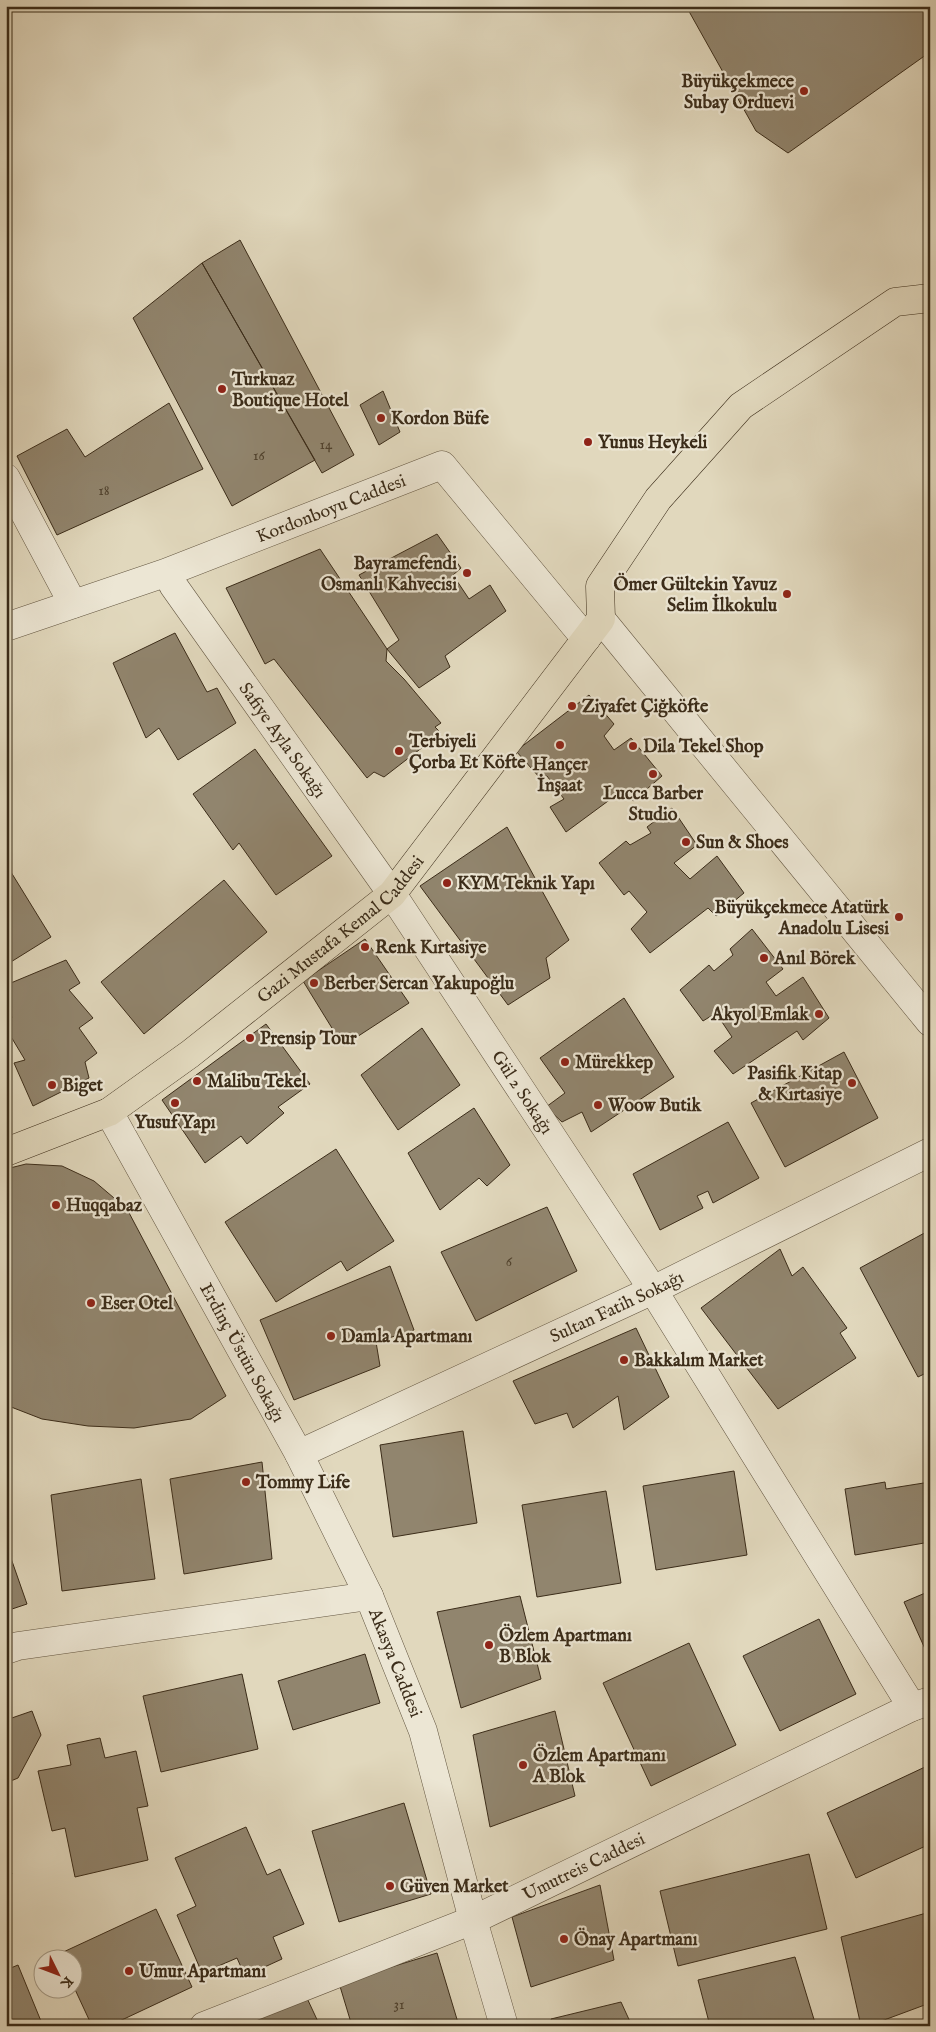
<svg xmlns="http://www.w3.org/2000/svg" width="936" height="2032" viewBox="0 0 936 2032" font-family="'IM FELL English',serif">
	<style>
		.building { fill: #91856e; stroke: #3b2c19 }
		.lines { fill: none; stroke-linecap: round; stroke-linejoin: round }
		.minor-casing { stroke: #645742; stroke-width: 29 }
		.major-casing { stroke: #3b2c19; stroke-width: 29 }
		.minor { stroke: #ece6d4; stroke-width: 28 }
		.major { stroke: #e1d8bd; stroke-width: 28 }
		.poi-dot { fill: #8f2418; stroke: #ece6d4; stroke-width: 2 }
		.labels { text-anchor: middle; stroke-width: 4.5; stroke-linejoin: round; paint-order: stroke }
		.number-label { font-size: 15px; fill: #50422e }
		.poi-label { font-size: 18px; font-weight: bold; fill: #3b2c19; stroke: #ece6d4; text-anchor: start }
		.street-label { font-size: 18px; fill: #3b2c19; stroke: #ece6d4 }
	</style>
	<rect width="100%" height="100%" fill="#e1d8bd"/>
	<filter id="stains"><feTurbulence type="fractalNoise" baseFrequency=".004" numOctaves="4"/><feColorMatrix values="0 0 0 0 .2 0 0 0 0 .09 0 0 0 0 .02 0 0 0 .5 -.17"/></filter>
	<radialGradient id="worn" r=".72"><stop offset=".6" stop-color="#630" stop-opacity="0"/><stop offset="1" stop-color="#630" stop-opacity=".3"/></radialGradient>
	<!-- building -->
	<path class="building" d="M686 6H930V52L788 153 756 131Z
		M240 240 354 455 322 473 202 263Z
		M202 263 315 460 232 506 133 318Z
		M383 391 400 432 379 445 360 405Z
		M169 403 203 469 57 535 17 456 67 429 85 457Z
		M437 534 461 568 453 575 469 599 490 585 506 611 445 656 450 667 419 688 387 649 399 640 359 575Z
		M320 549 387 649 386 661 404 679 441 723 435 727 441 733 384 777 374 772 367 778 274 659 265 664 226 588Z
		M175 633 207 692 217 688 236 723 178 760 159 728 146 738 113 663Z
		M589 695 614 724 604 736 614 750 631 738 662 776 633 801 623 790 566 832 550 807 564 799 547 776 540 778 516 751Z
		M255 749 332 856 276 895 239 843 233 850 193 794Z
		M672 808 697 845 674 863 690 879 717 856 744 893 716 916 708 908 650 953 631 929 647 912 629 891 624 895 599 863 626 841 630 845 651 833 647 827Z
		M507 827 569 940 546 958 550 978 508 1005 420 886Z
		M6 864 51 937 6 965Z
		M224 880 267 932 144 1034 101 982Z
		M752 929 783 969 766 982 776 996 803 977 829 1018 803 1040 797 1031 733 1074 714 1051 732 1037 716 1013 703 1021 680 990 709 965 714 971 733 955 730 949Z
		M365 939 409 1003 343 1046 303 981Z
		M66 960 80 983 69 990 93 1018 79 1028 97 1053 85 1062 89 1078 33 1106 14 1063 25 1060 7 1030 12 1017 6 1007V985Z
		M624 998 674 1077 591 1132 582 1112 562 1122 546 1107 565 1093 540 1058Z
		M266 1024 310 1084 278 1107 284 1113 247 1144 241 1136 205 1163 162 1100Z
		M422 1028 460 1085 398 1130 361 1075Z
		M844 1052 878 1118 785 1167 751 1103Z
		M474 1108 510 1165 487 1186 479 1178 440 1210 408 1153Z
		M728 1122 759 1178 713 1203 708 1191 697 1196 703 1208 660 1230 633 1174Z
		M336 1149 394 1241 347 1271 341 1261 276 1302 225 1222Z
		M26 1164 62 1166 94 1181 127 1209 226 1396 191 1419 134 1428 88 1426 42 1419 6 1405V1169Z
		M547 1207 577 1271 476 1321 441 1252Z
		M930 1230V1371L918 1377 860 1268Z
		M780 1249 792 1276 803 1267 847 1328 840 1333 856 1358 778 1409 701 1308Z
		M390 1266 414 1330 376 1342 380 1366 294 1400 260 1320Z
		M636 1328 669 1397 624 1430 618 1396 573 1428 567 1413 535 1424 513 1381Z
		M463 1431 477 1523 393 1537 380 1445Z
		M262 1462 272 1559 184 1574 170 1479Z
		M734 1471 747 1555 656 1570 643 1486Z
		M141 1479 155 1579 62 1591 51 1495Z
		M885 1482 886 1489 930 1482V1542L855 1555 845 1489Z
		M606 1491 621 1583 537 1597 522 1505Z
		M6 1544 27 1604 6 1611Z
		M930 1591V1660L904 1602Z
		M520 1596 541 1679 461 1708 437 1612Z
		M819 1619 856 1694 780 1731 743 1656Z
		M689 1643 736 1745 651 1786 603 1683Z
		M365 1654 380 1703 293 1730 278 1681Z
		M242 1674 258 1749 161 1772 143 1696Z
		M32 1711 41 1735 18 1778 6 1783V1720Z
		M555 1711 575 1796 490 1827 473 1735Z
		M100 1738 105 1758 136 1751 148 1806 137 1808 148 1860 75 1877 65 1828 52 1831 38 1771 71 1765 67 1745Z
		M925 1767 930 1777V1844L856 1878 827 1813Z
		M404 1803 431 1894 339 1922 312 1831Z
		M246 1827 267 1875 280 1869 304 1924 273 1937 282 1959 245 1976 237 1958 202 1973 177 1915 196 1906 175 1858Z
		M809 1854 827 1929 678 1966 660 1891Z
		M6 1861 12 1874 6 1877Z
		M600 1885 614 1960 531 1987 512 1917Z
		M156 1909 192 1987 109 2026H92L72 1983V1960H62L59 1954Z
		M930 1912V2003L868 2026H861L841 1937Z
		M437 1953 459 2026H352L339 1983Z
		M795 1957 816 2026H710L698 1980Z
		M18 1965 43 2026H6V1970Z
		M306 1996 320 2026H239Z
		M621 2002 632 2026H553L551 2019Z"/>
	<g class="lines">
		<defs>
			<g id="minor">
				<path d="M6 478 73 604"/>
				<path id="s1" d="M173 585 392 894 653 1290 912 1707"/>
				<path d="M601 619 930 1022"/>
				<path id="s2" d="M6 627 165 573 442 465 586 639"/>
				<path id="s3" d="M109 1112 299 1454 369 1596"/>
				<path id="s4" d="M299 1454 653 1290 930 1152"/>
				<path id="s5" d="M6 1650 18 1646 369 1596 423 1731 473 1920 504 2026"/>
				<path id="s6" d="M204 2026 473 1920 912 1707 930 1701"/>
			</g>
			<g id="major">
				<path id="s7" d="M6 1152 109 1112 190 1054 392 894 601 619 600 586 658 499 741 406 895 302 930 298"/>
			</g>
		</defs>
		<!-- minor casing -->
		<use href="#minor" class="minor-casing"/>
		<!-- major casing -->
		<use href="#major" class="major-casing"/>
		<!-- minor -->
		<use href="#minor" class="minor"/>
		<!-- major -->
		<use href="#major" class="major"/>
	</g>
	<!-- markers -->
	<g class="poi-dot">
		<circle cx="804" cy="91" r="5"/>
		<circle cx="222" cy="389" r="5"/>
		<circle cx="381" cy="418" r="5"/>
		<circle cx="588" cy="442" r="5"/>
		<circle cx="467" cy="573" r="5"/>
		<circle cx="787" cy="594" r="5"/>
		<circle cx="572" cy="706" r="5"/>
		<circle cx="560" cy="745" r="5"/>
		<circle cx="633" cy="746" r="5"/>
		<circle cx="399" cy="751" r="5"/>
		<circle cx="653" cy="774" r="5"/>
		<circle cx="686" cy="842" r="5"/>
		<circle cx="447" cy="883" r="5"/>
		<circle cx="899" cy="917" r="5"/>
		<circle cx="365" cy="947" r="5"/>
		<circle cx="764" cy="958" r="5"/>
		<circle cx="314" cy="983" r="5"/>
		<circle cx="819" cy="1014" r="5"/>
		<circle cx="250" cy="1038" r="5"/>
		<circle cx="565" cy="1062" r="5"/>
		<circle cx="197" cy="1081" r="5"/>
		<circle cx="852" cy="1083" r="5"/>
		<circle cx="52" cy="1085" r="5"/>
		<circle cx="175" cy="1103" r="5"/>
		<circle cx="598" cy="1105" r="5"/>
		<circle cx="56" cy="1205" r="5"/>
		<circle cx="91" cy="1303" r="5"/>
		<circle cx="331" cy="1336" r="5"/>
		<circle cx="624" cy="1360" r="5"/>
		<circle cx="246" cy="1482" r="5"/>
		<circle cx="489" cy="1645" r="5"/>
		<circle cx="523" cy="1765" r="5"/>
		<circle cx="390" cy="1886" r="5"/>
		<circle cx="564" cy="1939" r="5"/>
		<circle cx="129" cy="1971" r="5"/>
	</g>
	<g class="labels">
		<!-- number labels -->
		<g class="number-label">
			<text x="326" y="449">14</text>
			<text x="259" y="460">16</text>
			<text x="104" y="495">18</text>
			<text x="509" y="1266">6</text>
			<text x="399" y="2009">31</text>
		</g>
		<!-- poi labels -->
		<g class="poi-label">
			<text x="794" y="87" text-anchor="end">Büyükçekmece<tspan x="794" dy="21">Subay Orduevi</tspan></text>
			<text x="232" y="385">Turkuaz<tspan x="232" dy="21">Boutique Hotel</tspan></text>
			<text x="391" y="424">Kordon Büfe</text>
			<text x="598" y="448">Yunus Heykeli</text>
			<text x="457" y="569" text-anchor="end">Bayramefendi<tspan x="457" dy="21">Osmanlı Kahvecisi</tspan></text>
			<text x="777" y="590" text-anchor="end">Ömer Gültekin Yavuz<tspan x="777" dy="21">Selim İlkokulu</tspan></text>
			<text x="582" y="712">Ziyafet Çiğköfte</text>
			<text x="409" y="747">Terbiyeli<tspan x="409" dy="21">Çorba Et Köfte</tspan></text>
			<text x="643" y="752">Dila Tekel Shop</text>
			<text x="560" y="770" text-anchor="middle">Hançer<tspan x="560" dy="21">İnşaat</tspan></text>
			<text x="653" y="799" text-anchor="middle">Lucca Barber<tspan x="653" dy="21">Studio</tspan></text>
			<text x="696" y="848">Sun &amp; Shoes</text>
			<text x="457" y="889">KYM Teknik Yapı</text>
			<text x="889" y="913" text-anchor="end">Büyükçekmece Atatürk<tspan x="889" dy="21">Anadolu Lisesi</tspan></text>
			<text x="375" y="953">Renk Kırtasiye</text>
			<text x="774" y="964">Anıl Börek</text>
			<text x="324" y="989">Berber Sercan Yakupoğlu</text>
			<text x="809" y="1020" text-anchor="end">Akyol Emlak</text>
			<text x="260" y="1044">Prensip Tour</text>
			<text x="575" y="1068">Mürekkep</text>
			<text x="842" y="1079" text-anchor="end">Pasifik Kitap<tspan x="842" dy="21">&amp; Kırtasiye</tspan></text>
			<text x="207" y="1087">Malibu Tekel</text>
			<text x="62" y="1091">Biget</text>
			<text x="608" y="1111">Woow Butik</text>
			<text x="175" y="1128" text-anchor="middle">Yusuf Yapı</text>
			<text x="66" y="1211">Huqqabaz</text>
			<text x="101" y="1309">Eser Otel</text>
			<text x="341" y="1342">Damla Apartmanı</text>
			<text x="634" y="1366">Bakkalım Market</text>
			<text x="256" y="1488">Tommy Life</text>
			<text x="499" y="1641">Özlem Apartmanı<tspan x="499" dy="21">B Blok</tspan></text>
			<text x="533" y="1761">Özlem Apartmanı<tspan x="533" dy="21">A Blok</tspan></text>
			<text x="400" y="1892">Güven Market</text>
			<text x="574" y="1945">Önay Apartmanı</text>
			<text x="139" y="1977">Umur Apartmanı</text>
		</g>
		<!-- street labels -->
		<g class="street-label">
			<text dy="6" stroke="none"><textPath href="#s2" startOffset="346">Kordonboyu Caddesi</textPath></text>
			<text dy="6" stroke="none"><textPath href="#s1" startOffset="190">Safiye Ayla Sokağı</textPath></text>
			<text dy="6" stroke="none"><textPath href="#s7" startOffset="406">Gazi Mustafa Kemal Caddesi</textPath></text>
			<text dy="6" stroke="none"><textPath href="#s1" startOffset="616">Gül 2 Sokağı</textPath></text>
			<text dy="6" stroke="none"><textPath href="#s4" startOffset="350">Sultan Fatih Sokağı</textPath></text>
			<text dy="6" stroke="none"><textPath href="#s3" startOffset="275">Erdinç Üstün Sokağı</textPath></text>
			<text dy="6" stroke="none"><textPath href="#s5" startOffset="439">Akasya Caddesi</textPath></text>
			<text dy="6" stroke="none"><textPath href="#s6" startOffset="412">Umutreis Caddesi</textPath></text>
		</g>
	</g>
	<!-- margin -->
	<rect width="936" height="2032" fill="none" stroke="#e1d8bd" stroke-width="25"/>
	<rect x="8" y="8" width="921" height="2017" fill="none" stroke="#3b2c19" stroke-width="2.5"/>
	<rect x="12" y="12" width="911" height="2007" fill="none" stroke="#3b2c19"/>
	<!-- north arrow -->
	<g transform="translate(58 1974) rotate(132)"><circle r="24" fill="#ece6d4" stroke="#a59c89"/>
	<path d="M0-4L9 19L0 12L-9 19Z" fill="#8f2418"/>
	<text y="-8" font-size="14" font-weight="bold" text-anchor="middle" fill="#3b2c19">K</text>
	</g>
	<rect width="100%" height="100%" filter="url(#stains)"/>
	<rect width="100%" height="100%" fill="url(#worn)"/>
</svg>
